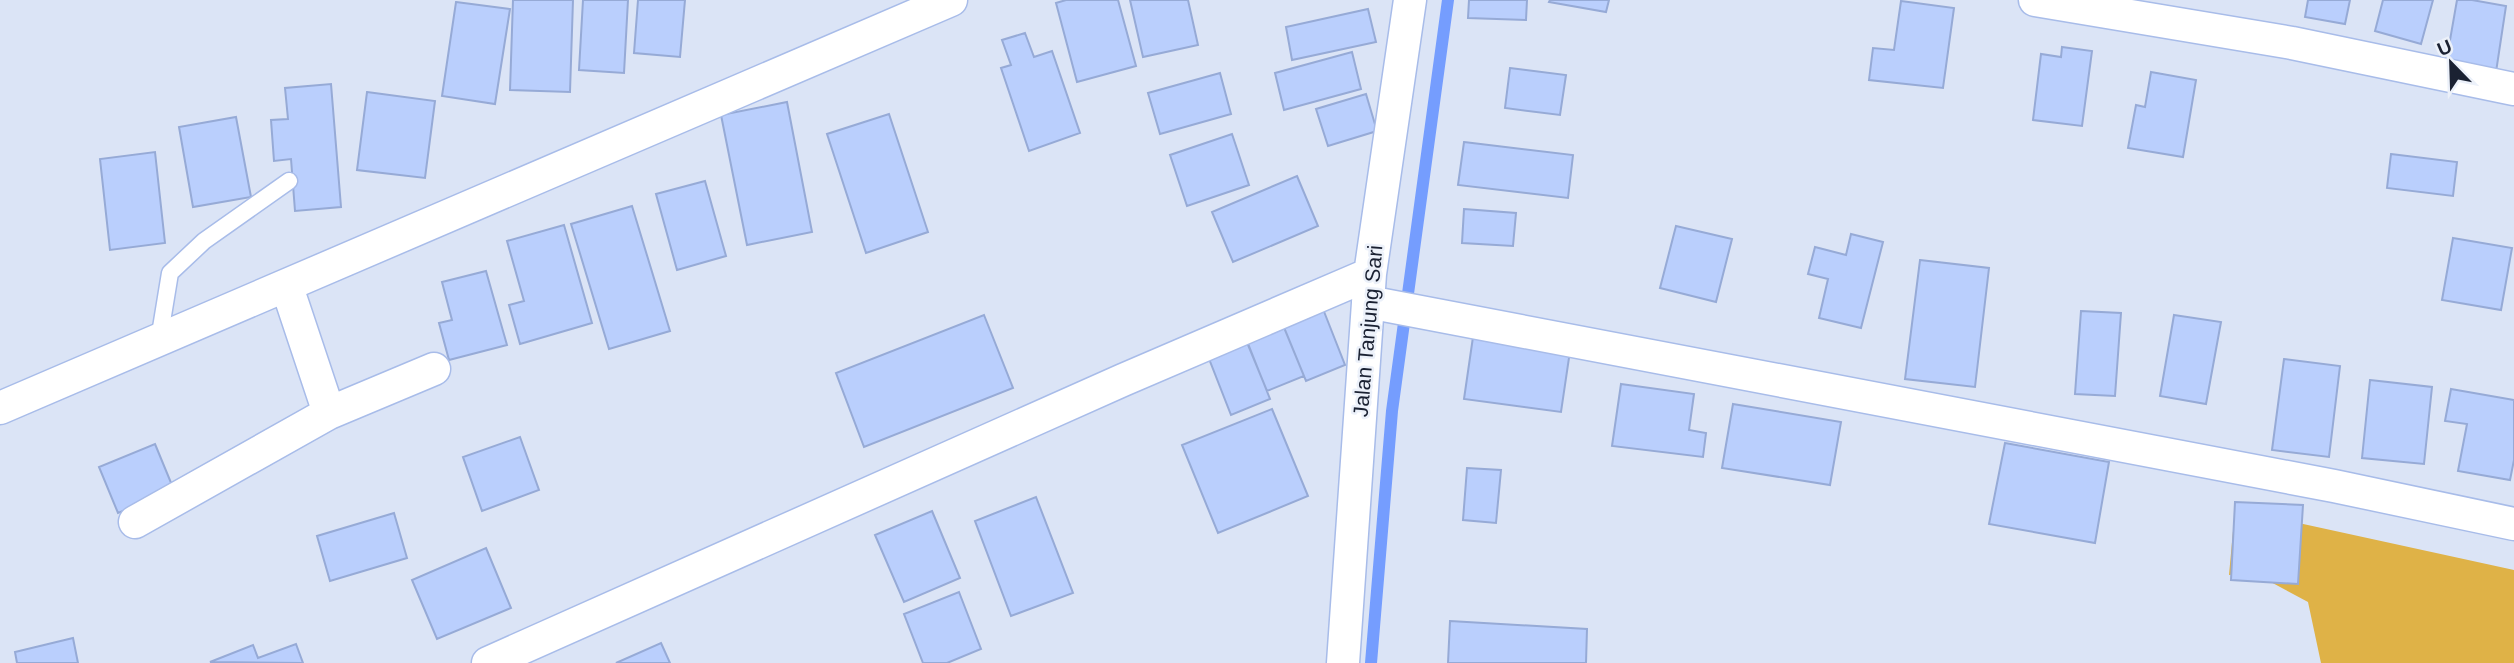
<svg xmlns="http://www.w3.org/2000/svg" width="2514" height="663" viewBox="0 0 2514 663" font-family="Arial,sans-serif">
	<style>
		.green { fill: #dfb247 }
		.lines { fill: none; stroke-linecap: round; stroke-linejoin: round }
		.stream { stroke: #759dfe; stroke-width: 12 }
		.building { fill: #bacffd; stroke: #96aad6; stroke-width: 2 }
		.service-casing { stroke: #a8bce9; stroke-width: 19 }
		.minor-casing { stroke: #a8bce9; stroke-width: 35 }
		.service { stroke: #fff; stroke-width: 16 }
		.minor { stroke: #fff; stroke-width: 32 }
		.labels { text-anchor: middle; stroke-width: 5; stroke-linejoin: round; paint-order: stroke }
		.street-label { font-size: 21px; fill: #1a2132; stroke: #ecf1fa }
	</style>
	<rect width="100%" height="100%" fill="#dbe4f6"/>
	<!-- green -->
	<path class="green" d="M2235 509 2514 570V663H2321L2308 602 2254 573 2229 575Z"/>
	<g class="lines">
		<!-- stream -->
		<path class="stream" d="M1371 663 1392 411 1448 0"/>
	</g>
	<!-- building -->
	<path class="building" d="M513 0H573L570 92 510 90Z
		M583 0H628L624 73 579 70Z
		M638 0H685L680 57 634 53Z
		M1066 0H1118L1136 66 1077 82 1056 3Z
		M1130 0H1188L1198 45 1143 57Z
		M1469 0H1527L1526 20 1468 18Z
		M1550 0H1609L1606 12 1549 2Z
		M2308 0H2350L2345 24 2305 17Z
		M2383 0H2433L2421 44 2375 31Z
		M2457 0H2472L2506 6 2496 72 2446 63Z
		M1901 1 1954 8 1943 88 1869 80 1873 48 1894 50Z
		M456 2 510 9 495 104 442 96Z
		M1368 9 1376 42 1292 60 1286 27Z
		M1025 33 1034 57 1052 51 1080 133 1029 151 1001 68 1011 65 1002 40Z
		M2062 47 2092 51 2082 126 2033 120 2041 54 2061 57Z
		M1352 52 1361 89 1284 110 1275 73Z
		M1510 68 1566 75 1560 115 1505 108Z
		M2151 72 2196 80 2183 157 2128 148 2136 105 2145 107Z
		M1220 73 1231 114 1160 134 1148 93Z
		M331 84 341 207 295 211 291 159 274 161 271 120 288 119 285 88Z
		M367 92 435 101 425 178 357 170Z
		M1366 94 1377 131 1328 146 1316 109Z
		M787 102 812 232 747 245 721 115Z
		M889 114 928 232 866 253 827 134Z
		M236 117 251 197 193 207 179 127Z
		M1232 134 1249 185 1187 206 1170 155Z
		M1464 142 1573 155 1568 198 1458 185Z
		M155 152 165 243 110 250 100 159Z
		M2391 154 2457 162 2453 196 2387 188Z
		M1297 176 1318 226 1233 262 1212 212Z
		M705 181 726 256 677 270 656 194Z
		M632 206 670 331 609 349 571 224Z
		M1464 209 1516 213 1513 246 1462 243Z
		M564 225 592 323 520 344 509 305 524 301 507 241Z
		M1676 226 1732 239 1716 302 1660 288Z
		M1851 234 1883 242 1861 328 1819 318 1828 279 1808 274 1815 247 1846 255Z
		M2453 238 2512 248 2501 310 2442 300Z
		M1920 260 1989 268 1975 387 1905 379Z
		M486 271 507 345 449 360 439 323 452 320 442 282Z
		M1323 309 1345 365 1306 381 1283 325Z
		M2081 311 2121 313 2115 396 2075 394Z
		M984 315 1013 388 864 447 836 373Z
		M2174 315 2221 322 2206 404 2160 396Z
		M1283 325 1304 376 1267 391 1246 340Z
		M1245 336 1270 399 1231 415 1206 351Z
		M1473 337 1570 351 1561 412 1464 399Z
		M2284 359 2340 366 2329 457 2272 450Z
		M2370 380 2432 387 2424 464 2362 458Z
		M1621 384 1694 394 1689 430 1706 433 1703 457 1612 446Z
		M2451 389 2514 400V460L2510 480 2458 471 2467 424 2445 421Z
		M1733 404 1841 422 1830 485 1722 468Z
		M1272 409 1308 496 1218 533 1182 445Z
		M520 437 539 490 482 511 463 457Z
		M2005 443 2109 462 2095 543 1989 524Z
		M155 444 174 490 118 513 99 467Z
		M1467 468 1501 470 1496 523 1463 520Z
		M1036 497 1073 593 1011 616 975 521Z
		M2235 502 2303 505 2298 584 2231 580Z
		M932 511 960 578 904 602 875 535Z
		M394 513 407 558 330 581 317 536Z
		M486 548 511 608 437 639 412 580Z
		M959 592 981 649 947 663H923L904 614Z
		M1450 621 1587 629 1586 663H1448Z
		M73 638 78 663H17L15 652Z
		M661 643 670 663H616Z
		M296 644 303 663 210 662 253 645 258 658Z"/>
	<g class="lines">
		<defs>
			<path id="service" d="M159 340 170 273 204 241 289 181"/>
			<path id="minor" d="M2035 0 2292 43 2514 89
				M1368 302 2334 486 2514 524
				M0 408 951 0
				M329 413 434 369
				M135 522 329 413 287 287
				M488 663 1123 380 1370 274
				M1343 663 1370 274 1410 0"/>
		</defs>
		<!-- service casing -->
		<use href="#service" class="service-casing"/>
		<!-- minor casing -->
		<use href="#minor" class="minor-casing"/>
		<!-- service -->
		<use href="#service" class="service"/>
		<!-- minor -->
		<use href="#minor" class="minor"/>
	</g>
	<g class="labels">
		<!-- street labels -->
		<g class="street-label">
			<text transform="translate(1368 331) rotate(-85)" y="7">Jalan Tanjung Sari</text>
		</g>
	</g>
	<!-- north arrow -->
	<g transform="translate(2451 63) rotate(337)" stroke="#ecf1fa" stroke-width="5" paint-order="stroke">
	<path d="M0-5L12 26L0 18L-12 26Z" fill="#1a2132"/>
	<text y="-10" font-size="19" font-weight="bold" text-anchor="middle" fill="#1a2132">U</text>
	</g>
</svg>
